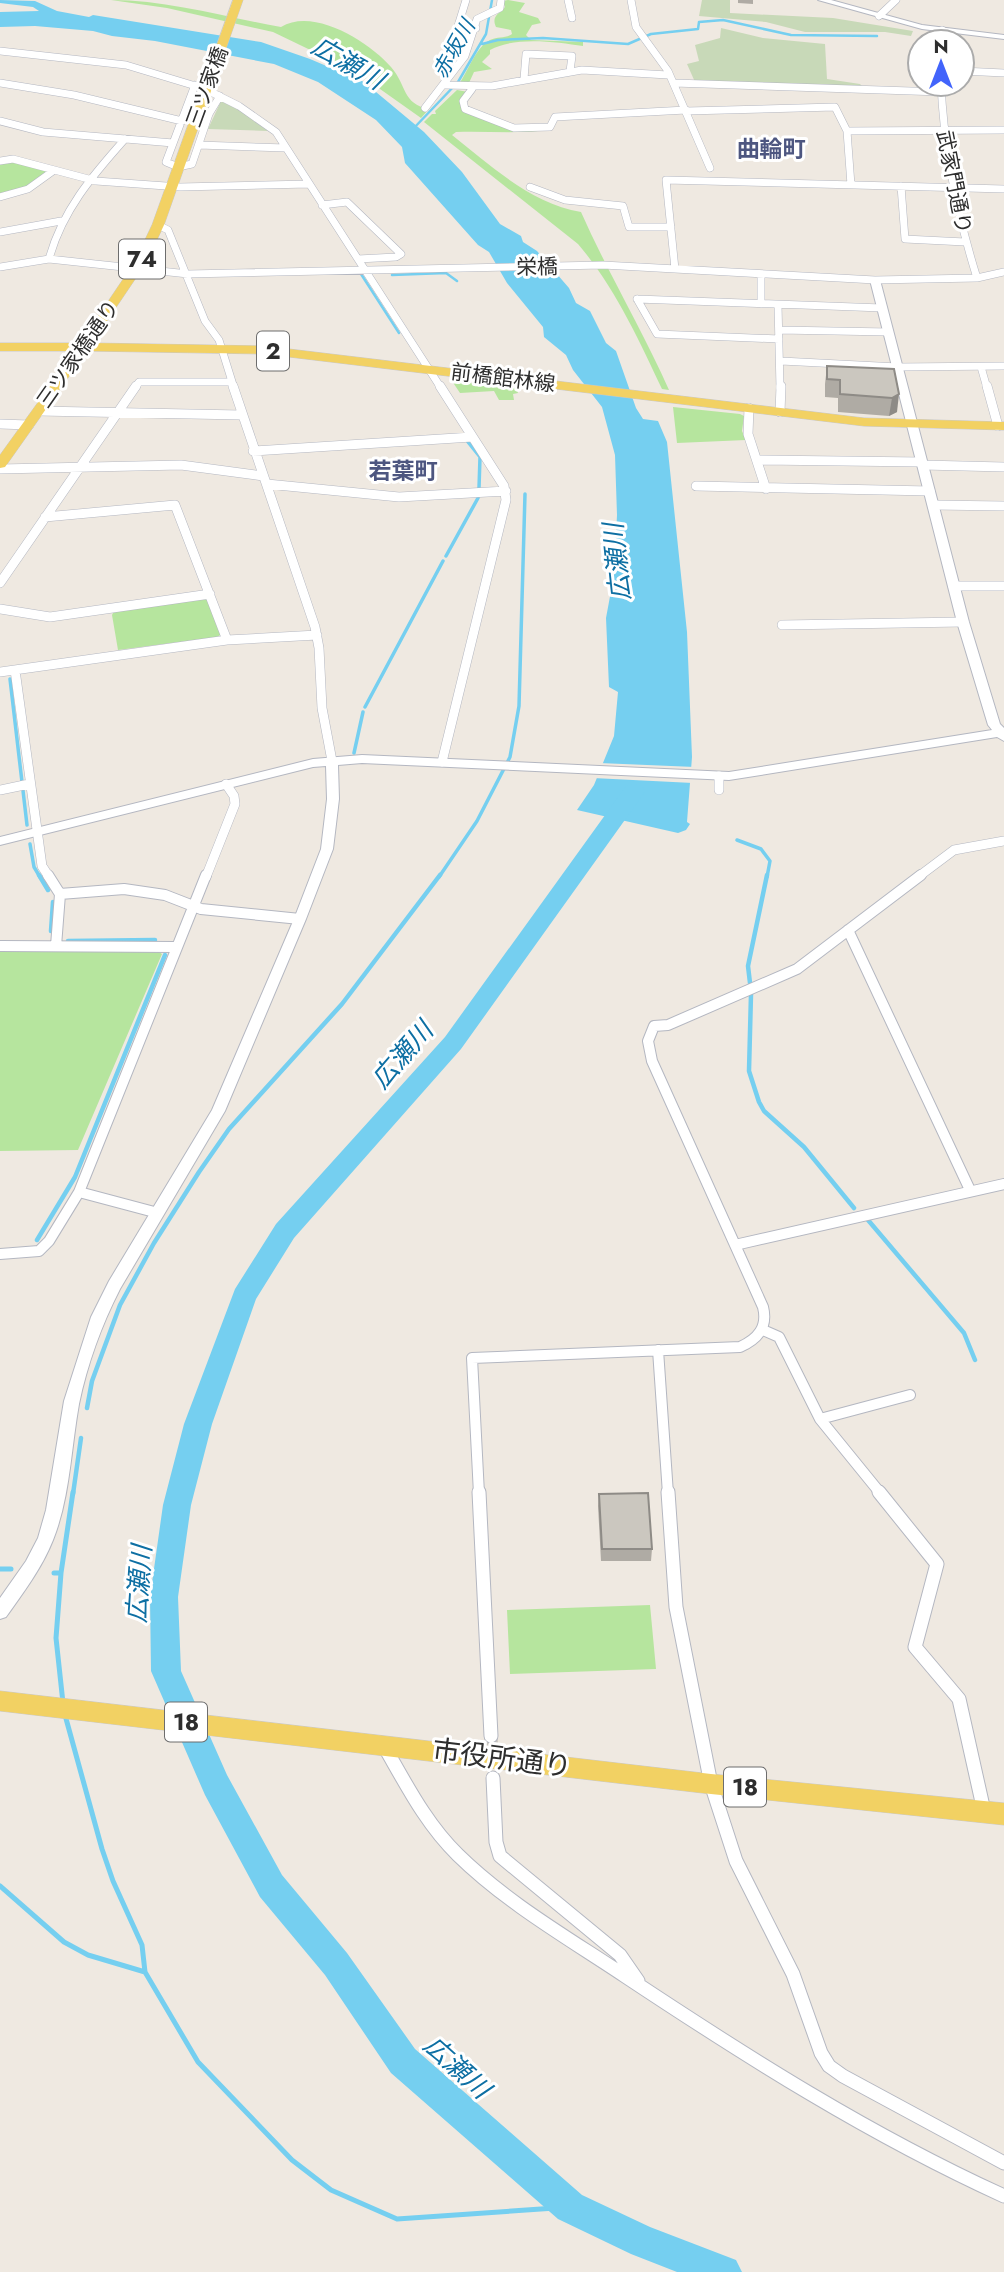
<svg xmlns="http://www.w3.org/2000/svg" width="1004" height="2272" viewBox="0 0 1004 2272" font-family="Jost,'Noto Sans JP',sans-serif">
	<style>
		.green { fill: #b6e59e }
		.cemetery { fill: #c8d9b8 }
		.water { fill: #75cff0 }
		.pier { fill: #efe9e1 }
		.lines { fill: none; stroke-linecap: round; stroke-linejoin: round }
		.stream-far3 { stroke: #75cff0; stroke-width: 2.5 }
		.stream-far2 { stroke: #75cff0; stroke-width: 3.5 }
		.stream-far1 { stroke: #75cff0; stroke-width: 4.5 }
		.stream { stroke: #75cff0; stroke-width: 5 }
		.river { fill: #75cff0; fill-rule: evenodd }
		.minor-tunnel { stroke: #c8c4bd; stroke-width: 13; stroke-dasharray: 13 7; stroke-linecap: butt }
		.minor-far3-casing { stroke: #b4b7c1; stroke-width: 8 }
		.minor-far2-casing { stroke: #b4b7c1; stroke-width: 10 }
		.minor-far1-casing { stroke: #b4b7c1; stroke-width: 12 }
		.minor-casing { stroke: #b4b7c1; stroke-width: 15 }
		.tertiary-casing { stroke: #b4b7c1; stroke-width: 2 }
		.primary-casing { stroke: #c9c9c9; stroke-width: 1 }
		.minor-far3 { stroke: #fff; stroke-width: 7 }
		.minor-far2 { stroke: #fff; stroke-width: 9 }
		.minor-far1 { stroke: #fff; stroke-width: 10 }
		.minor { stroke: #fff; stroke-width: 13 }
		.tertiary { fill: #fff; fill-rule: evenodd }
		.primary { fill: #f2d163; fill-rule: evenodd }
		.wall { fill: #afaba4 }
		.shaded-wall { fill: #8e8b86 }
		.building { fill: #cbc7bf; stroke: #8e8b86; stroke-width: 2 }
		.labels { text-anchor: middle; stroke-width: 6; stroke-linejoin: round; paint-order: stroke }
		.far-water-label { font-size: 21px; font-style: italic; fill: #0d6fa3; stroke: #fff }
		.far-street-label { font-size: 21px; fill: #2e2e2e; stroke: #fff }
		.far-quarter-label { font-size: 23px; font-weight: bold; fill: #4d5680; stroke: #fff }
		.shield { fill: #fff; stroke: #6d6d6d; stroke-width: 2 }
		.shield-label { font-size: 23px; font-weight: bold; fill: #2e2e2e }
		.water-label { font-size: 26px; font-style: italic; fill: #0d6fa3; stroke: #fff }
		.near-street-label { font-size: 28px; fill: #2e2e2e; stroke: #fff }
	</style>
	<rect width="100%" height="100%" fill="#efe9e1"/>
	<!-- green -->
	<path class="green" d="M111 0C168 0 224 17 281 27 314 7 369 42 391 67 407 85 402 104 429 109L421 118 356 72 273 32 167 8Z
		M508 0 525 3 519 12 538 18 541 23 532 25 526 35 531 40 583 42V46C556 42 515 36 490 50V54L482 62 492 69 474 72 468 85 459 84C468 71 476 47 490 40 498 36 505 39 512 34L511 30 496 27C491 16 499 14 505 7L503 1Z
		M457 90 468 92 460 100 462 110 466 112 510 129 548 130C517 134 488 131 456 132L452 135C490 165 531 204 581 212 608 273 642 329 669 390L662 389C639 340 614 286 578 244L424 122 432 114H436L435 111Z
		M12 161 46 171V173L26 187 0 195V164Z
		M452 381 516 388 518 393 513 394 514 400H499L494 391 460 393Z
		M673 407 740 414 744 416 742 431 746 440 677 443Z
		M202 598 208 600 221 634 218 637 118 650 112 615 114 611Z
		M0 951 159 952 162 954 78 1150 0 1151Z
		M650 1605 656 1669 510 1674 507 1610Z"/>
	<!-- cemetery -->
	<path class="cemetery" d="M702 0H730V13L833 18 913 31 911 36 885 32H805L766 22 699 16Z
		M721 28 763 38 825 44 827 79 860 84 863 87 695 82 687 64 699 61 695 45 720 38Z
		M221 101 238 109 268 131 208 129Z"/>
	<!-- water -->
	<path class="water" d="M0 0 35 1 57 11 89 17 93 15 261 42 310 59 364 82 424 132 462 172 500 224 521 236 523 242 537 251 569 288 576 303 590 311 606 343 616 351 636 408 643 419 658 421 667 442 687 632 692 757 687 822 690 824 686 830 678 833 577 810 594 785 614 736 618 692 609 687 606 618 614 575 617 515 615 455 602 407 573 370 566 355 544 337 543 327 507 283 489 252 478 245 405 163 402 147 376 120 318 82 274 64 155 41 112 36 93 31 35 26 0 27V12L39 11 33 7 0 3Z"/>
	<!-- pier -->
	<path class="pier" d="M599 763 695 767 693 783 593 778Z"/>
	<g class="lines">
		<!-- stream-far3 -->
		<path class="stream-far3" d="M482 44 498 40 543 38 628 44 651 34 698 29 699 22 723 20 791 35 877 36
			M412 130 458 82 486 34 492 0
			M361 274 399 333
			M392 275 446 273 457 281"/>
		<!-- stream-far2 -->
		<path class="stream-far2" d="M468 442 480 457 479 488
			M446 556 478 498
			M10 679 27 825
			M365 707 443 561
			M354 753 363 712
			M737 840 761 849 770 861 767 877
			M30 844 34 867 40 877
			M439 877 477 821 510 757 519 706 525 494"/>
		<!-- stream-far1 -->
		<path class="stream-far1" d="M39 875 48 890
			M51 931 53 902
			M68 941 155 940
			M750 983 748 966 767 875
			M751 994 749 1071 759 1102 764 1111 804 1147 854 1208
			M868 1220 964 1333 975 1360
			M37 1240 75 1177 165 955
			M87 1408 92 1381 120 1305 154 1243 199 1172 229 1129 342 1004 440 875
			M73 1494 81 1438"/>
		<!-- stream -->
		<path class="stream" d="M0 1569H11
			M54 1573H61L56 1638 63 1703
			M61 1573 73 1492
			M65 1715 102 1849 113 1881 142 1945 145 1972
			M0 1886 64 1942 88 1955 145 1972 198 2062 292 2160 331 2190 397 2219 570 2207"/>
		<!-- river -->
		<path class="river" d="M634 784 642 786 645 791 642 796 461 1049 294 1238 256 1299 212 1424 191 1505 178 1597 181 1671 227 1775 282 1875 347 1953 415 2049 582 2195 650 2227 736 2260 742 2272H677L631 2254 558 2219 391 2073 325 1975 260 1897 205 1795 151 1671 150 1597 163 1505 184 1424 235 1289 276 1224 445 1037 626 786Z"/>
		<!-- minor-tunnel -->
		<path class="minor-tunnel" d="M491 1736 493 1778"/>
		<defs>
			<path id="minor-far3" d="M466 0 458 26 476 28
				M568 0 572 18
				M631 0 636 27 668 71 710 168
				M879 16 896 0
				M940 42 942 30
				M0 51 126 65 199 87
				M962 71 1004 73
				M524 79 526 54 572 56 570 71
				M0 83 74 95 182 121
				M674 83 941 92
				M941 84C944 151 957 214 977 278
				M195 85 166 162 178 167 192 164 209 114 220 96
				M445 85 492 86 582 70 668 75
				M472 89 463 101 465 109 514 128 550 127 555 117 686 110
				M213 93 239 106 276 132 441 388
				M425 108 465 56 477 19 500 8 501 0
				M687 111 835 107 847 131 851 185
				M0 121 43 132 173 143
				M847 131 1004 130
				M199 145 286 148
				M0 161 13 159 96 181 180 187 309 184
				M901 186 905 239 965 242
				M530 187 565 200 623 206 629 227H671
				M0 197 28 189 53 171
				M322 205 347 202 401 254 396 257 358 259
				M158 225 168 230 205 321 219 340 234 388
				M0 232 61 221
				M49 259C62 211 92 176 125 139
				M0 267 49 259 188 274 603 265 875 280 977 278 1004 272
				M675 269 666 180 1004 189
				M761 275V304
				M637 299 882 308
				M637 299 657 334 779 339
				M778 305 780 388
				M779 330 889 332
				M781 361 898 367 1004 366
				M981 367 987 388
				M135 388 139 382H232"/>
			<path id="minor-far2" d="M233 386 315 627 319 648 322 708 332 761
				M440 386 504 486 506 500 442 762
				M987 386 998 426
				M749 408 748 434 766 489
				M39 411 241 415
				M780 412 781 386
				M0 424 29 425
				M253 451 472 437
				M759 460 922 462
				M923 465 1004 467
				M0 469 181 465 263 476
				M267 484 399 497 506 491
				M696 486 930 491
				M933 505 1004 506
				M45 517 175 505 227 640
				M0 583 136 386
				M953 586H1004
				M0 609 50 617 210 594
				M782 625 963 622
				M15 670 42 866 49 877
				M0 672 227 640 317 635
				M719 776V790
				M0 790 29 784
				M206 877 235 804 234 796 226 784
				M918 877 954 850 1004 841"/>
			<path id="minor-far1" d="M48 875 60 894 56 946
				M60 894 124 889 165 895 201 909 300 919
				M848 930 970 1190
				M0 946 175 947
				M79 1192 158 1213
				M735 1245 1004 1184
				M0 1254 39 1251 49 1241 79 1192 206 875
				M763 1330 779 1337 820 1419 881 1494
				M658 1350 668 1494
				M820 1419 910 1395
				M479 1494 472 1358 740 1347C758 1339 768 1327 763 1307L652 1061 648 1041 654 1026 668 1025 797 969 921 875"/>
			<path id="minor" d="M479 1492 491 1736
				M668 1492 676 1607 711 1784 736 1861 793 1974 821 2053 829 2066 843 2076 1004 2163
				M879 1492 937 1564 915 1647 959 1699 984 1811
				M384 1746C406 1784 426 1824 458 1855 507 1903 568 1938 625 1976 747 2057 870 2135 1004 2196
				M493 1778 496 1842 500 1856 620 1955 638 1981"/>
			<path id="tertiary" d="M818 0H831L922 25 1004 35V39L922 29Z
				M875 277 880 280 969 622 1000 724 1004 728V741L997 737 729 780 362 763 338 765 339 799 333 849 306 919 225 1111 120 1289C102 1324 87 1365 79 1404 71 1448 70 1498 53 1540 42 1568 23 1593 6 1617L0 1619V1598L26 1561 38 1538 46 1510 64 1401 91 1317 109 1281 212 1110 294 919 321 849 327 799 326 766 313 767 0 845V837L313 759 362 755 729 772 992 730 988 725 957 622 870 280Z"/>
			<path id="primary" d="M233 0H243L164 225 146 263 92 343 264 346 864 418 1004 422V430L864 426 264 354 87 351 5 467 0 468V455L75 351H0V343H80L134 263 152 225Z
				M0 1691 711 1774 1004 1803V1825L711 1794 0 1711Z"/>
		</defs>
		<!-- minor-far3 casing -->
		<use href="#minor-far3" class="minor-far3-casing"/>
		<!-- minor-far2 casing -->
		<use href="#minor-far2" class="minor-far2-casing"/>
		<!-- minor-far1 casing -->
		<use href="#minor-far1" class="minor-far1-casing"/>
		<!-- minor casing -->
		<use href="#minor" class="minor-casing"/>
		<!-- tertiary casing -->
		<use href="#tertiary" class="tertiary-casing"/>
		<!-- primary casing -->
		<use href="#primary" class="primary-casing"/>
		<!-- minor-far3 -->
		<use href="#minor-far3" class="minor-far3"/>
		<!-- minor-far2 -->
		<use href="#minor-far2" class="minor-far2"/>
		<!-- minor-far1 -->
		<use href="#minor-far1" class="minor-far1"/>
		<!-- minor -->
		<use href="#minor" class="minor"/>
		<!-- tertiary -->
		<use href="#tertiary" class="tertiary"/>
		<!-- primary -->
		<use href="#primary" class="primary"/>
	</g>
	<!-- wall -->
	<path class="wall" d="M738 0H753V4L738 3Z
		M827 366 894 369 897 412 889 416 838 412V398L825 397V384Z
		M599 1494 652 1549 651 1561H601L598 1506Z"/>
	<!-- shaded-wall -->
	<path class="shaded-wall" d="M899 394 897 412 889 416 892 398Z"/>
	<!-- building -->
	<path class="building" d="M827 366 894 369 899 394 892 398 840 394V380L827 379Z
		M648 1493 652 1549H602L599 1494Z"/>
	<g class="labels">
		<!-- far-water labels -->
		<g class="far-water-label">
			<text transform="translate(454 49) rotate(-61)" y="7">赤坂川</text>
		</g>
		<!-- far-street labels -->
		<g class="far-street-label">
			<text transform="translate(207 87) rotate(-70)" y="7">三ツ家橋</text>
			<text transform="translate(954 182) rotate(79)" y="7">武家門通り</text>
			<text transform="translate(537 267) rotate(-1)" y="7">栄橋</text>
			<text transform="translate(78 354) rotate(-55)" y="7">三ツ家橋通り</text>
			<text transform="translate(503 378) rotate(7)" y="7">前橋館林線</text>
		</g>
		<!-- far-quarter labels -->
		<g class="far-quarter-label">
			<text x="771" y="157">曲輪町</text>
			<text x="403" y="479">若葉町</text>
		</g>
		<!-- shield labels -->
		<g class="shield">
			<rect x="119" y="239.5" width="46" height="39" rx="5"/>
			<rect x="257" y="331.5" width="32" height="39" rx="5"/>
			<rect x="165" y="1702.5" width="42" height="39" rx="5"/>
			<rect x="724" y="1767.5" width="42" height="39" rx="5"/>
		</g>
		<g class="shield-label">
			<text x="142" y="267">74</text>
			<text x="273" y="359">2</text>
			<text x="186" y="1730">18</text>
			<text x="745" y="1795">18</text>
		</g>
		<!-- water labels -->
		<g class="water-label">
			<text transform="translate(348 63) rotate(30)" y="9">広瀬川</text>
			<text transform="translate(617 562) rotate(-96)" y="9">広瀬川</text>
			<text transform="translate(402 1055) rotate(-49)" y="9">広瀬川</text>
			<text transform="translate(139 1584) rotate(-86)" y="9">広瀬川</text>
			<text transform="translate(457 2067) rotate(42)" y="9">広瀬川</text>
		</g>
		<!-- near-street labels -->
		<g class="near-street-label">
			<text transform="translate(502 1758) rotate(7)" y="10">市役所通り</text>
		</g>
	</g>
	<!-- north arrow -->
	<g transform="translate(941 63)"><circle r="33" fill="#ffffff" stroke="#ababab" stroke-width="2"/>
	<path d="M0-5L12 26L0 18L-12 26Z" fill="#4264fb"/>
	<text y="-10" font-size="19" font-weight="bold" text-anchor="middle" fill="#2e2e2e">N</text>
	</g>
</svg>
